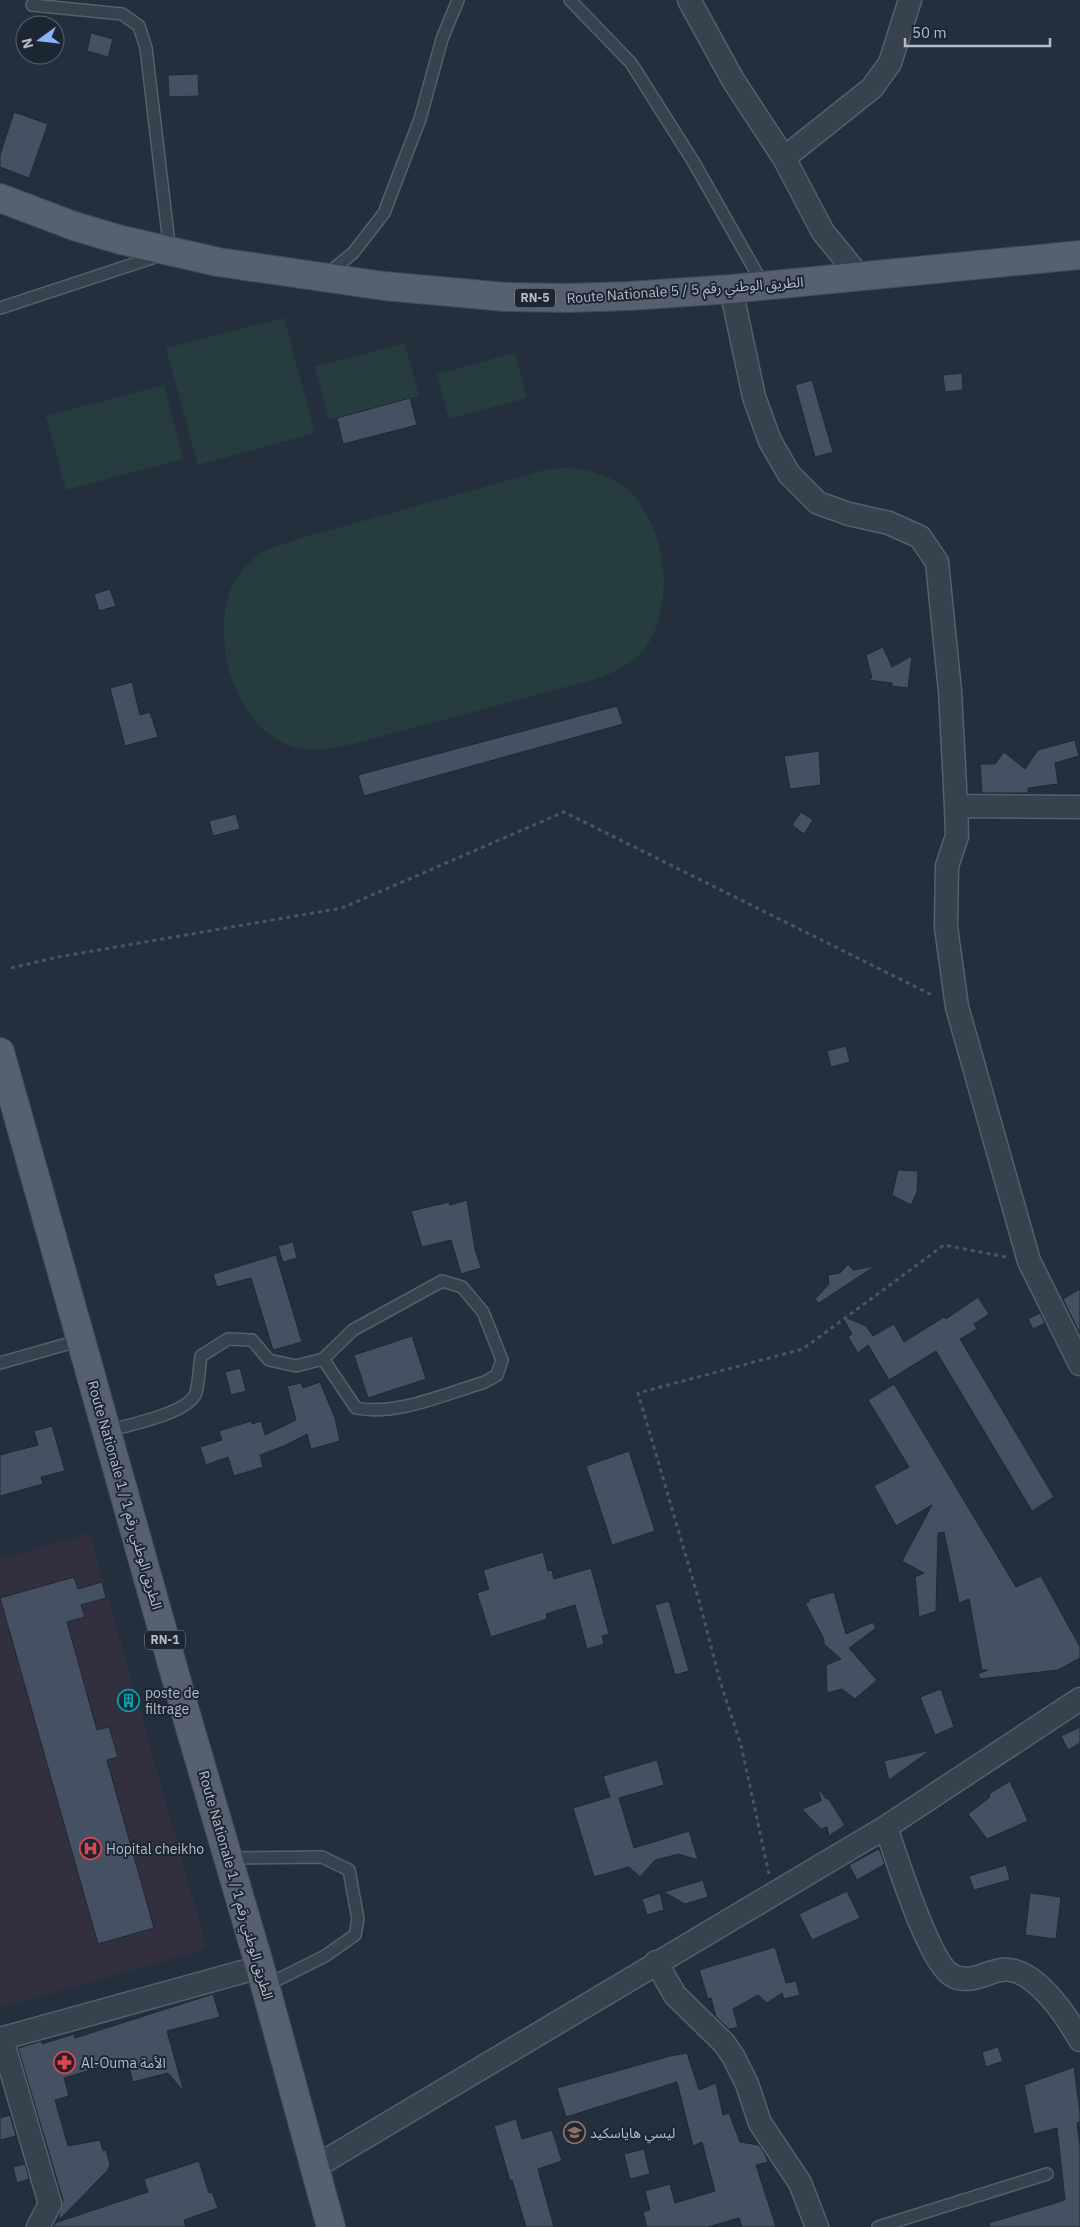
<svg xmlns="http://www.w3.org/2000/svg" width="1080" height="2227" viewBox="0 0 1080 2227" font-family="'IBM Plex Sans','Noto Sans Arabic',sans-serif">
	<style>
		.medical { fill: #32303f }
		.green { fill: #263c3f }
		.building { fill: #455162; stroke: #1f2835 }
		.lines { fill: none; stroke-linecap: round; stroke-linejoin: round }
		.lane-casing { stroke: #565f6c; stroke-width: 14 }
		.street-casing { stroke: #565f6c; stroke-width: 25 }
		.primary-casing { stroke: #414a57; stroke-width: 30 }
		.path { stroke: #44595c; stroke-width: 3; stroke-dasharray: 4 4; stroke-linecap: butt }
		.lane { stroke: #38414e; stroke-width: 11 }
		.street { stroke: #38414e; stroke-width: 22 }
		.primary { stroke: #56606e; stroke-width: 28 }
		.labels { text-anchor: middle; stroke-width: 4; stroke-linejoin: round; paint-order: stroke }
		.shield { fill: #1d2633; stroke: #878f9c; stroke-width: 1 }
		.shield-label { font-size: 12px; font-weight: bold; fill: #b4bcc9 }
		.street-label { font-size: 14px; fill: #b4bcc9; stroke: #1d2633 }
		.poi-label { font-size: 14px; fill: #b4bcc9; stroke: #1d2633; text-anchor: start }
	</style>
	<rect width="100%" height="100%" fill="#242f3e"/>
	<!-- medical -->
	<path class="medical" d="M90 1533 207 1949 0 2008V1559Z"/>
	<!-- green -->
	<path class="green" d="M284 318 315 433 198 465 166 348Z
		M405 343 419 396 329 420 315 367Z
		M515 353 527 398 449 419 437 374Z
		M164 385 183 459 66 490 46 416Z
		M570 467C592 471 620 478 635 497 665 533 673 594 652 637 641 660 618 671 596 679L357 743C338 747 316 753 297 748 235 732 209 640 232 586 236 578 244 569 250 562 263 548 287 543 305 537L545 470Z"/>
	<!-- building -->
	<path class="building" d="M91 33 113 39 108 57 87 51Z
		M198 74 199 96 169 97 168 75Z
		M14 112 48 124 29 178 0 167V155Z
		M962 373 963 390 945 392 943 375Z
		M812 380 833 452 815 457 795 385Z
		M410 398 417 425 343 444 337 418Z
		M110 589 116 606 99 611 94 594Z
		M883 647 892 667 912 656 908 688 892 686V683L867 680 872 678 866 655Z
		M132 682 140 715 150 712 158 737 125 746 110 688Z
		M617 706 623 724 364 796 358 775Z
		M1075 740 1079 756 1055 763 1058 784 1028 788V793H982L980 764H995L1004 752 1025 769 1038 750Z
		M819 751 821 785 790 789 784 756Z
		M801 812 813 820 804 834 792 825Z
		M236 814 240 829 213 836 209 821Z
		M846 1046 850 1062 831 1067 827 1051Z
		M898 1170 918 1171 917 1192 911 1205 892 1195Z
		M467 1200 475 1249 481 1268 461 1274 451 1240 422 1247 411 1211 449 1202 450 1205Z
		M293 1242 297 1258 283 1262 278 1246Z
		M276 1255 302 1342 273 1350 251 1278 217 1287 213 1274Z
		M848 1264 853 1270 875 1266 819 1303 815 1299 829 1284 828 1275 840 1273Z
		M1080 1289V1334L1063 1299Z
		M978 1297 989 1314 974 1324 977 1329 960 1339 1054 1497 1032 1511 936 1351 889 1380 868 1345 858 1353 848 1337 852 1334 842 1316 866 1326 873 1336 894 1324 904 1342 944 1317 946 1319Z
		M1040 1313 1045 1323 1033 1329 1028 1319Z
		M412 1336 426 1379 368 1398 354 1355Z
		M240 1368 246 1391 231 1395 225 1372Z
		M320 1382 335 1418 340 1441 311 1449 307 1434 286 1445 260 1455 263 1467 234 1476 228 1457 206 1465 200 1447 222 1440 219 1431 251 1421 252 1424 261 1421 265 1435 296 1420 287 1386 301 1383 303 1388Z
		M894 1384 1016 1587 1041 1576 1080 1647V1658L1058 1670 980 1679 978 1674 988 1670H982L969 1599 959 1603 944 1532 938 1533 936 1611 919 1617 915 1577 924 1573 902 1561 932 1505 896 1526 874 1486 909 1467 868 1400Z
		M52 1426 65 1471 41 1477 43 1484 0 1496V1455L38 1445 34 1431Z
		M629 1451 655 1531 612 1545 586 1466Z
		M543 1552 548 1571 552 1570 554 1579 591 1568 609 1634 602 1636 604 1644 587 1649 575 1605 546 1614 547 1619 491 1637 477 1593 489 1589 483 1570Z
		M74 1577 78 1589 102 1582 106 1598 81 1605 85 1617 67 1622 97 1730 109 1727 118 1757 107 1760 154 1928 98 1944 0 1598Z
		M834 1592 846 1634 873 1622 876 1628 849 1648 877 1680 855 1699 842 1689 827 1693 826 1665 841 1659 824 1644V1639L805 1603 809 1602V1599Z
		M669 1601 689 1671 675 1675 655 1605Z
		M941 1689 954 1727 935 1735 920 1697Z
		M1080 1727V1743L1068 1750 1061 1736Z
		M931 1750 889 1780 884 1761Z
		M657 1760 664 1785 619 1798 634 1848 689 1831 698 1860 679 1854 655 1860 640 1877 629 1867 594 1877 573 1808 610 1797 603 1776Z
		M1010 1781 1028 1821 987 1839 968 1814 990 1797 989 1794Z
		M818 1787 826 1799 828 1798 845 1825 829 1836 827 1827 821 1829 802 1809 821 1801Z
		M879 1849 885 1864 857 1880 849 1865Z
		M1006 1865 1010 1880 974 1890 969 1876Z
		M703 1880 708 1897 685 1904 664 1892Z
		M847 1891 860 1918 812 1940 799 1914Z
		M660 1893 664 1910 647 1915 642 1899Z
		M1030 1893 1061 1897 1056 1939 1025 1935Z
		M775 1947 786 1983 796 1981 800 1995 784 1999 782 1993 767 2003 758 1995 733 2009 738 2027 729 2029 716 2017 711 1998 708 1999 699 1970Z
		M213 1994 220 2017 167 2031 184 2092 168 2073 133 2082 127 2059 64 2078 69 2096 55 2100 68 2146 100 2140 103 2151 106 2150 110 2165 107 2171 60 2219 59 2216 63 2200 18 2048 42 2041V2044L74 2034 75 2038Z
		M998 2047 1003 2061 986 2067 982 2052Z
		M687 2053 699 2090 716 2083 723 2115 729 2113 740 2142 759 2145 765 2154 768 2162 756 2165 776 2227H742L739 2218 708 2227H647L643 2212 650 2210 645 2191 670 2184 675 2203 715 2191 702 2142 693 2146 677 2082 566 2117 557 2088 670 2056Z
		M1074 2067 1080 2113V2122L1077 2123 1080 2146V2227H990L989 2223 1065 2200 1057 2128 1034 2134 1024 2085Z
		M10 2115 16 2136 0 2140V2118Z
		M516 2119 522 2139 552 2130 562 2161 538 2169 554 2227H526L512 2180 510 2181 494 2126Z
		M644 2149 650 2174 630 2179 624 2154Z
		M199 2161 209 2193 212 2192 218 2208 184 2220 186 2227H53L55 2223 148 2192 144 2179Z
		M25 2164 29 2179 17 2183 13 2167Z"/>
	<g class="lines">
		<defs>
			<path id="lane" d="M570 0 631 63 693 161 764 286
				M326 275 353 253 384 213 420 119 442 39 458 0
				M0 308 170 252 146 48 139 26 122 14 32 5
				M442 1281 462 1287 483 1312 502 1360 497 1375 485 1382C445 1394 397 1416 356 1408L323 1359 353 1330Z
				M0 1363 81 1340
				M107 1431C128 1425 185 1414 195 1395 199 1387 199 1366 201 1356L228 1339 252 1340 269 1360 296 1366 323 1359
				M228 1858 322 1857 349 1870 358 1919 355 1935 325 1956 265 1986
				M878 2227 1047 2174"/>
			<path id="street" d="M689 0 733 80 784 158 823 232 859 276
				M784 158 872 88 890 63 910 0
				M731 289 754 397 770 441 789 474 818 503 849 514 889 523 920 537 937 562 950 691 956 806 957 836 947 866 946 927 957 1007 1029 1261 1080 1364
				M956 806 1080 807
				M886 1827C896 1856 929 1964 953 1976 970 1984 984 1973 1001 1970 1033 1965 1066 2015 1080 2040
				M656 1962 675 1995 724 2043 733 2056 747 2084 760 2123 800 2183 817 2227
				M0 2039 260 1967
				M2 2039 50 2204 38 2227
				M315 2167 886 1827 1080 1699"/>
			<path id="primary" d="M0 198 74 226 121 240 218 262 384 286 506 297 568 298 629 296 731 289 1080 255
				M0 1052 188 1721 260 1967 331 2227"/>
		</defs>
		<!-- lane casing -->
		<use href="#lane" class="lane-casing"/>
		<!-- street casing -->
		<use href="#street" class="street-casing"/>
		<!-- primary casing -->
		<use href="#primary" class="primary-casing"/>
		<!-- path -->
		<path class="path" d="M11 968 58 957 342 908 564 812 934 996
			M769 1874 741 1745 720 1681 700 1604 638 1393 803 1349 944 1245 1006 1257"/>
		<!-- lane -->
		<use href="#lane" class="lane"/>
		<!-- street -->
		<use href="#street" class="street"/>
		<!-- primary -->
		<use href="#primary" class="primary"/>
	</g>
	<!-- icons -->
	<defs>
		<symbol id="building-ring" viewBox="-11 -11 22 22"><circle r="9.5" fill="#1d2633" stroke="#0f9aa8" stroke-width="1.5"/><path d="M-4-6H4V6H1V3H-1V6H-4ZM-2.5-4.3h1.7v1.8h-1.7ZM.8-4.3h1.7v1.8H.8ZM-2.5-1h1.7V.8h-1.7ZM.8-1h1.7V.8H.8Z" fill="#0f9aa8"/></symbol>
		<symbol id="hospital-ring" viewBox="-11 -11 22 22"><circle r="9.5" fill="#1d2633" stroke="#e0444e" stroke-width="1.5"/><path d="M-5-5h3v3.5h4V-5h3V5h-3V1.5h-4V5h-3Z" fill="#e0444e"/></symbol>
		<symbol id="pharmacy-ring" viewBox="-11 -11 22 22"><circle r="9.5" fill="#1d2633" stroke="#e0444e" stroke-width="1.5"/><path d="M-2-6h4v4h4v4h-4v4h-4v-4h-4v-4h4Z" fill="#e0444e"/></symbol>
		<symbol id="school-ring" viewBox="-11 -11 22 22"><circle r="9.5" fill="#1d2633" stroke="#8d6e63" stroke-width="1.5"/><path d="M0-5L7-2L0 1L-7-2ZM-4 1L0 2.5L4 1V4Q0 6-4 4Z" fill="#8d6e63"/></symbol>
	</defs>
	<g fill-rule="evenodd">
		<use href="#building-ring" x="116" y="1688" width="25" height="25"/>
		<use href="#hospital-ring" x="78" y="1836" width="25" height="25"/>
		<use href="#pharmacy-ring" x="52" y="2050" width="25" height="25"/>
		<use href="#school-ring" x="562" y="2120" width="25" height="25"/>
	</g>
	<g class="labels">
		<!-- shield labels -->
		<g class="shield">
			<rect x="515" y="288.5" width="40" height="19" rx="4"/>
			<rect x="145" y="1630.5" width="40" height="19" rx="4"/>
		</g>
		<g class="shield-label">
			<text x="535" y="302">RN-5</text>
			<text x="165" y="1644">RN-1</text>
		</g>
		<!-- street labels -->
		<g class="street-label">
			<text transform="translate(685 290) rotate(-4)" y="5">Route Nationale 5 / الطريق الوطني رقم 5</text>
			<text transform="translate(125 1495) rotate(74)" y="5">Route Nationale 1 / الطريق الوطني رقم 1</text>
			<text transform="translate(236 1885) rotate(74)" y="5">Route Nationale 1 / الطريق الوطني رقم 1</text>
		</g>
		<!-- poi labels -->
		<g class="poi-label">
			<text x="145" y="1698">poste de<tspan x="145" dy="16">filtrage</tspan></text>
			<text x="106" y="1854">Hopital cheikho</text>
			<text x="81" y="2068">Al-Ouma الأمة</text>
			<text x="590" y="2138">ليسي هاياسكيد</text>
		</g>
	</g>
	<!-- north arrow -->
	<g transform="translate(40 40) rotate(255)"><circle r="24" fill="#1d2633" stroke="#59626f"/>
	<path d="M0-4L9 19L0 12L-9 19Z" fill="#8ab4f8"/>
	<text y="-8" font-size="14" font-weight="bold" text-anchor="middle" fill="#b4bcc9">N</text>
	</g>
	<!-- scale -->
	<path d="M905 38v8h145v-8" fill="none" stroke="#b4bcc9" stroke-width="2.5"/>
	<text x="912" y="38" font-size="15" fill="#b4bcc9" stroke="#1d2633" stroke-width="4" paint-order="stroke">50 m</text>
</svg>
